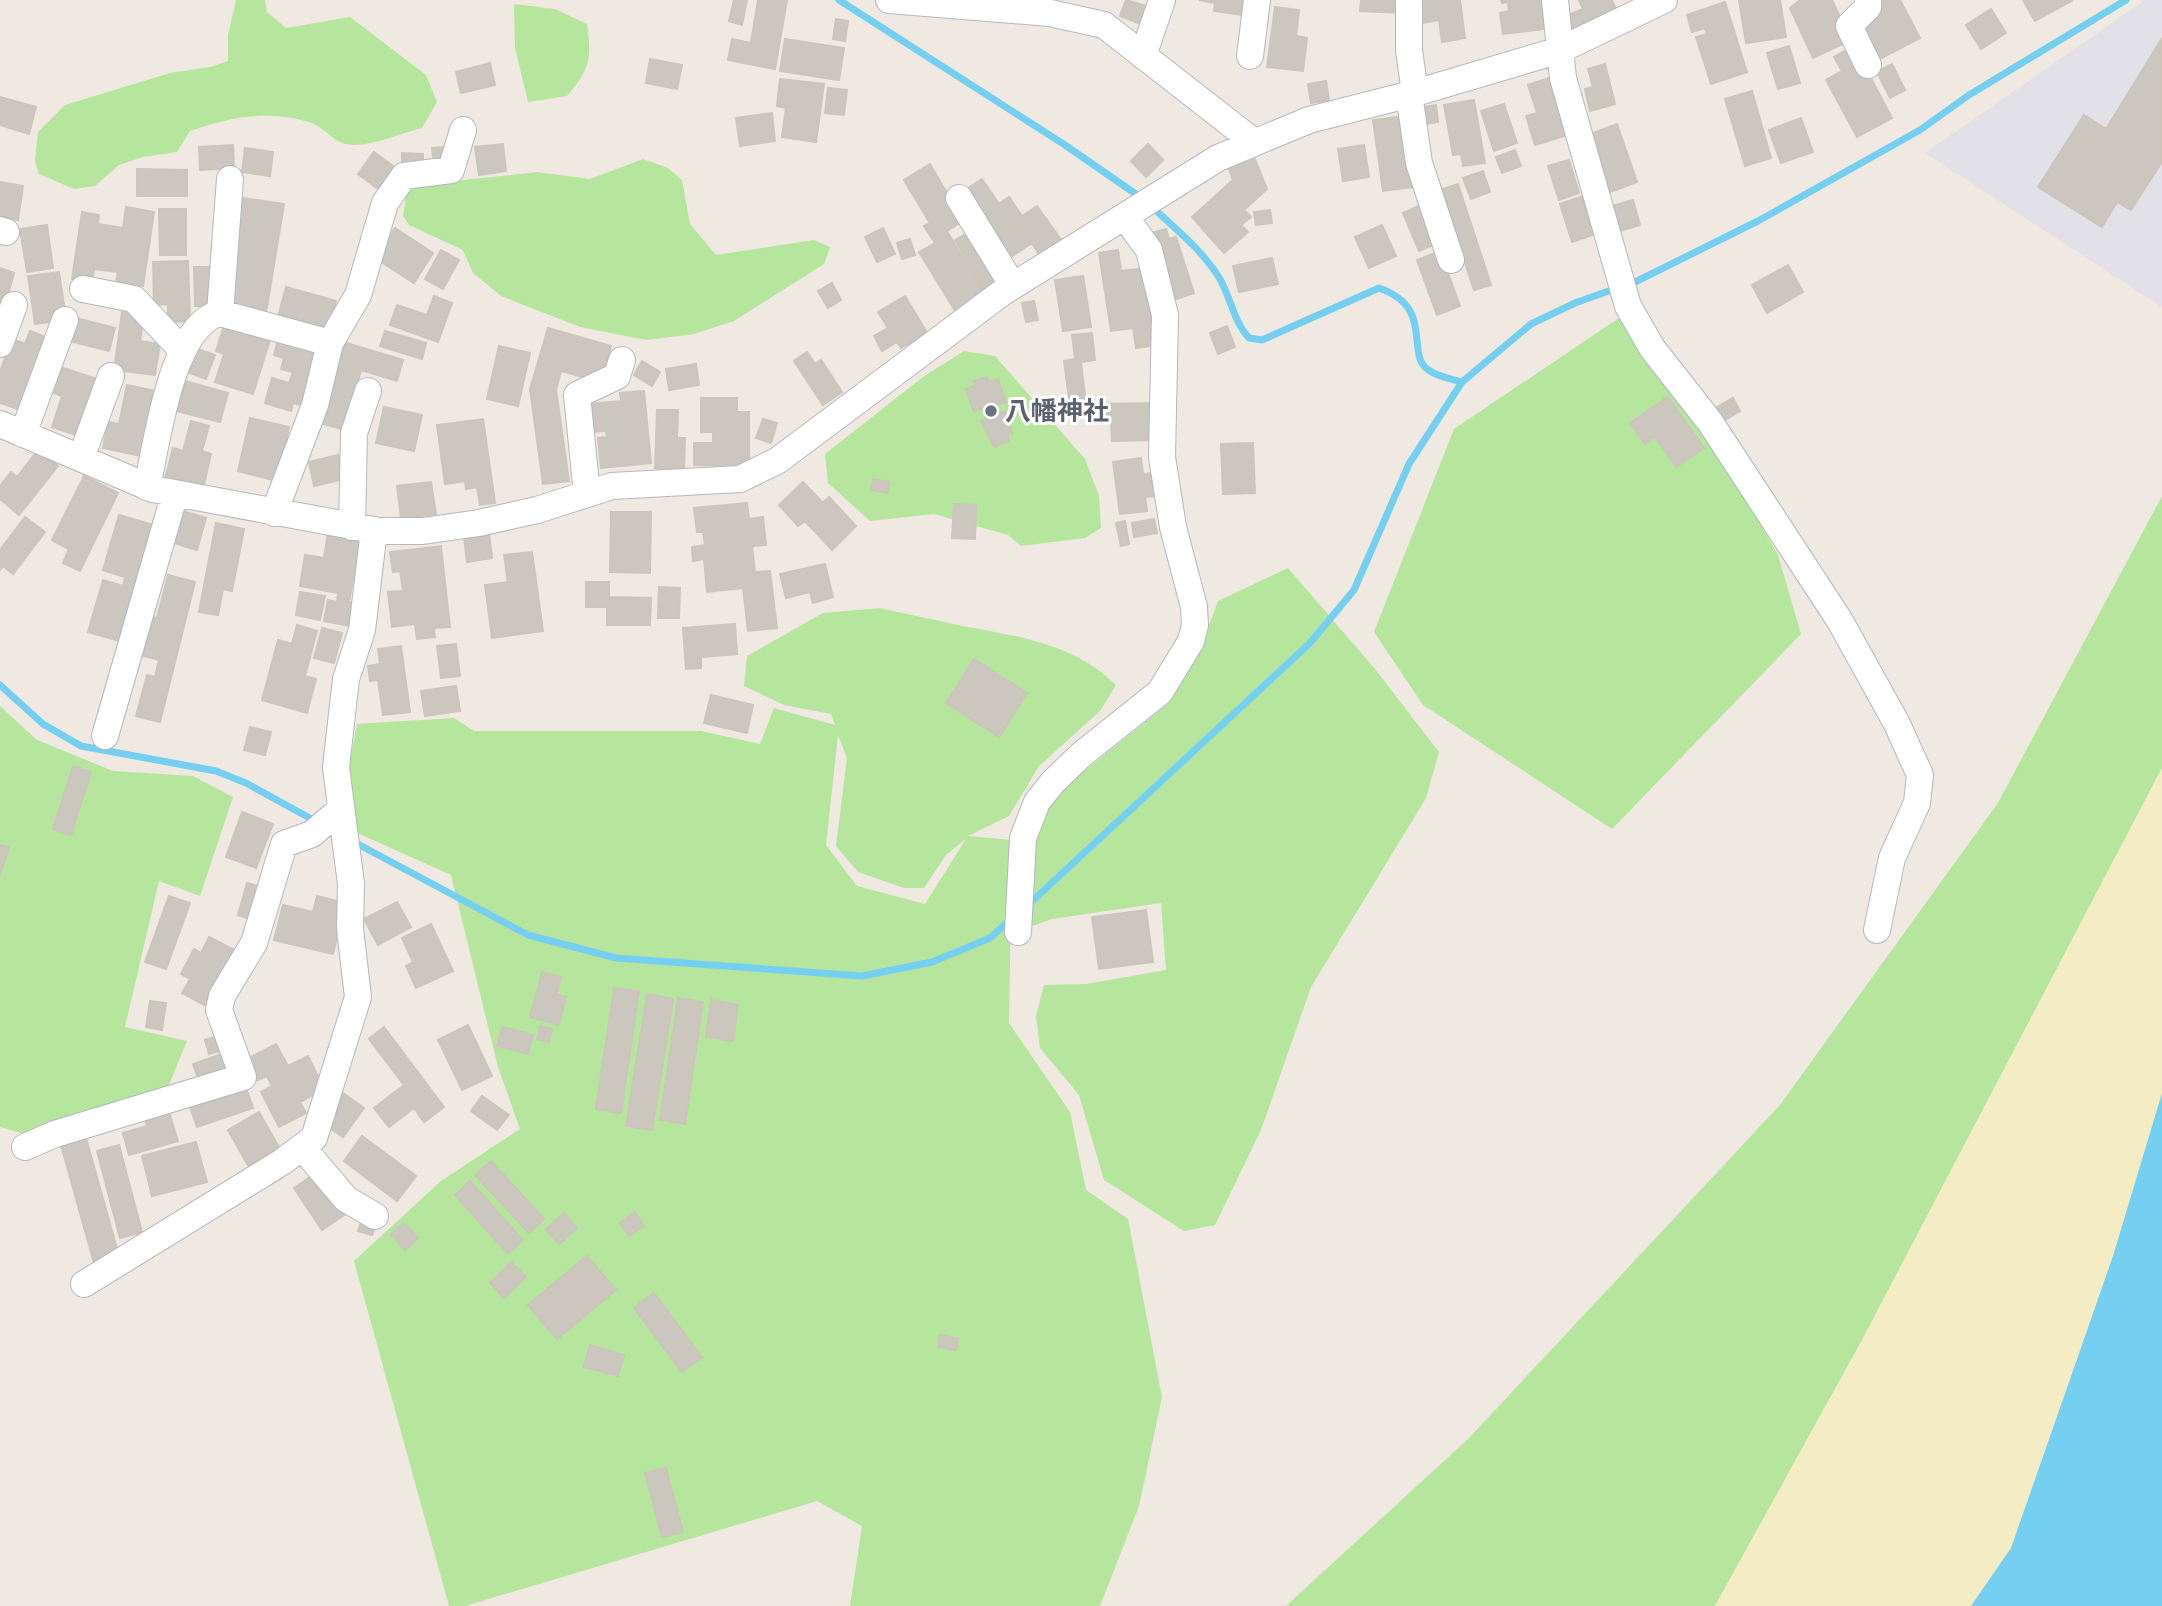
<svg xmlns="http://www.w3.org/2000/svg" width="2162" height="1606" viewBox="0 0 2162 1606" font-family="'Alegreya Sans','Noto Sans JP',sans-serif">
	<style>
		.industrial { fill: #e3e1e8 }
		.green { fill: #b6e59e; fill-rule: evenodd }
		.sand { fill: #f3ecc5 }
		.water { fill: #75cff0 }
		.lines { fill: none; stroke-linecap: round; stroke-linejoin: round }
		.stream { stroke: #75cff0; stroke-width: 7 }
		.building { fill: #cbc7bf; stroke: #cbc5ba; stroke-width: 2 }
		.minor-casing { stroke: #b4b7c1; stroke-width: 28 }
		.minor { stroke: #fff; stroke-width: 26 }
		.worship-dot { fill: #6b7280; stroke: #fff; stroke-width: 2.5 }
		.labels { text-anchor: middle; stroke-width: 6; stroke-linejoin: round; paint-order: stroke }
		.worship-label { font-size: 26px; font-weight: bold; fill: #5b616d; stroke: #fff; text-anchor: start }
	</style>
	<rect width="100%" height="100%" fill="#efe9e1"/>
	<!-- industrial -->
	<path class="industrial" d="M2145 0H2162V307L1925 153Z"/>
	<!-- green -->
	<path class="green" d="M236 0H265L267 12 286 28 350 17 426 75 437 102 422 128C401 133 375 145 354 145 334 145 327 129 312 123 270 109 230 117 190 131L177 152 143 157 119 165 95 186 74 189 39 174 35 161 38 132 65 105 170 73 210 67 228 61V35Z
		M514 4 555 9 587 24C592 60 590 68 567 96L528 102 515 48Z
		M643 159 668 168 682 180 690 224 716 255 814 240 830 247 824 264 734 321 694 334 646 340 580 327 501 296 473 273 463 250 409 225 403 216 408 186 537 172 590 179Z
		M1622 316 1716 446 1778 555 1801 634 1612 829 1423 705 1374 632 1454 429Z
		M964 351 995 356 1085 459 1099 496 1101 528 1085 538 1021 546 1008 535 934 514 870 521 828 483 825 454 923 377Z
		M2162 496V768L1861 1342 1715 1606H1286L1468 1439 1780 1105 1998 803Z
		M1288 568 1375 669 1439 752 1426 798 1311 987 1261 1130 1215 1225 1184 1231 1104 1180 1079 1095 1040 1048 1036 1016 1044 985 1086 984 1166 970 1161 903 1052 919 1032 926 1031 838 1048 800 1168 704 1199 652 1218 601Z
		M880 608C904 613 929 619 953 624 1012 636 1071 641 1116 685L1100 711 1039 766 1009 816 968 836 1012 840 1009 1023 1070 1112 1086 1190 1128 1219 1162 1397 1139 1506 1100 1606H850L862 1526 817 1501 465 1606H449L354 1261 441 1181 520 1129 498 1067 451 875 353 831 349 766 357 724 454 718 474 731H701L760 744 774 708 835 725 831 714 784 705 744 686 747 656 823 613ZM838 735 847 758 836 846 858 872 904 888H924L946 855 966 839 925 904 857 886 826 845Z
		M0 706 37 740 113 771 193 776 233 797 200 896 159 881 125 1027 187 1041 166 1092 34 1137 0 1127Z"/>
	<!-- sand -->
	<path class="sand" d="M2162 768V1093L2113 1256 2011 1548 1971 1606H1715L1861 1342Z"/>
	<!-- water -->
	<path class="water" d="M2162 1093V1606H1971L2011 1548 2113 1256Z"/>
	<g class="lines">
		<!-- stream -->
		<path class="stream" d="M839 0 1065 145 1143 199
			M1152 207C1176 229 1203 251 1220 279 1231 299 1234 322 1249 338L1262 340 1379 288C1437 308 1403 356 1430 371 1439 377 1452 379 1462 382
			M1629 285 1758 221 1920 130 1969 95 2126 0
			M0 685 43 724 81 746 216 771 246 783 317 822
			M352 841 528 935 616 958 862 976 932 962 990 938 1010 920
			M1027 906 1310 643 1354 590 1409 464 1462 382 1531 324 1575 303 1617 288"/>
	</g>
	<!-- building -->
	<path class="building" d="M734 0H747L742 25 729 21Z
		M758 0H787L775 69 728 60 732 39 751 43Z
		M1126 0 1150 7 1143 25 1120 16Z
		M1199 0H1245L1242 15 1214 11 1215 3Z
		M1361 0H1404V13L1360 11Z
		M1419 0H1460L1465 38 1442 42 1439 20 1422 23Z
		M1501 0H1548L1552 28 1503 34 1500 13 1509 11 1508 2 1502 3Z
		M1579 0H1612L1617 11 1574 30 1568 15 1583 9Z
		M1739 0H1780L1786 37 1746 43Z
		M1800 0H1832L1851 40 1813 58 1790 8Z
		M1874 0H1900L1920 38 1878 60 1859 23 1880 12Z
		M2023 0H2073L2035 21Z
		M1725 2 1747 72 1711 84 1696 37 1707 34 1705 28 1692 32 1687 15Z
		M1275 7 1299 10 1296 36 1307 38 1303 71 1267 67Z
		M1991 9 2006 33 1981 49 1966 25Z
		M836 19 848 21 845 41 833 39Z
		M785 39 844 48 839 80 780 71Z
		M2161 40 2162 162 2131 210 2117 202 2102 227 2038 187 2084 115 2106 129Z
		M1789 46 1800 83 1778 89 1767 53Z
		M1854 46 1892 118 1857 137 1826 80 1842 71 1834 57Z
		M650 59 682 65 677 89 646 83Z
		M490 63 495 85 461 93 456 72Z
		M1605 64 1615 104 1590 111 1585 89 1593 87 1588 69Z
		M1892 64 1905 90 1890 98 1877 72Z
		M1555 76 1574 133 1535 145 1526 116 1537 113 1528 85Z
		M780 79 824 84 816 142 782 137 786 108 777 106Z
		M1326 81 1329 100 1311 103 1308 84Z
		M828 88 847 90 844 115 825 113Z
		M1752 91 1771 158 1745 166 1725 99Z
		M0 97 36 107 29 134 0 125Z
		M1474 100 1485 163 1463 166 1461 154 1453 155 1444 105Z
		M1504 104 1517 143 1494 151 1481 111Z
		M1436 105 1438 122 1420 125 1418 108Z
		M772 113 775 141 740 146 736 118Z
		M1404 116 1414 187 1383 191 1373 120Z
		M1801 118 1813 152 1781 163 1769 130Z
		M1617 124 1637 182 1608 193 1587 135Z
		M503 144 506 171 479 175 475 147Z
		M1148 144 1163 160 1146 177 1131 161Z
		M233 145 234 168 200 170 199 147Z
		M1364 145 1369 177 1343 181 1338 149Z
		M445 147 447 163 434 164 432 148Z
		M245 148 273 152 270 176 242 172Z
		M1515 150 1521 166 1502 173 1496 157Z
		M374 152 397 169 381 191 358 174Z
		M402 153 423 154V165H402Z
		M1255 159 1267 189 1244 210 1251 217 1241 225 1248 232 1224 253 1192 217 1233 180 1229 169Z
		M1569 160 1579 193 1559 200 1548 166Z
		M930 164 963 221 947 231 986 297 957 314 919 252 935 243 924 226 930 223 904 180Z
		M137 169 187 170V196H137Z
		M1483 171 1490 192 1471 199 1463 178Z
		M982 179 999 204 1009 197 1022 216 1037 206 1062 241 1040 256 1032 243 1009 258 964 191Z
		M0 182 23 186 18 220 0 217Z
		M1458 184 1491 285 1474 290 1447 207 1434 192Z
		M1586 195 1598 233 1572 242 1560 204Z
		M243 198 284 204 265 319 225 313Z
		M1633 200 1640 225 1616 232 1609 207Z
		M1423 204 1440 242 1419 251 1403 213Z
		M126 207 154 212 143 286 116 282 118 272 94 269 92 282 72 279 82 212 99 215 98 224 123 228Z
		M159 209H186V255H160Z
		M1270 210 1272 223 1256 225 1254 212Z
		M47 225 53 268 27 272 20 229Z
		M1382 225 1396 256 1369 268 1355 237Z
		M395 228 433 253 414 283 375 258Z
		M883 228 895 254 877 262 865 237Z
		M1166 229 1169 239 1176 237 1194 293 1173 300 1152 233Z
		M971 231 1001 280 984 290 955 240Z
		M910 239 915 255 902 259 897 243Z
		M441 250 459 260 443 289 425 279Z
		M1118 250 1121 271 1145 268 1157 345 1136 348 1133 328 1111 331 1099 253Z
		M1440 251 1460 306 1437 315 1417 260Z
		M1272 258 1278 284 1239 292 1233 266Z
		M188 261 190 321 168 322V304L154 305 153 262Z
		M1788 265 1803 292 1767 313 1752 285Z
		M194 267H213L214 306H195Z
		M0 268 14 273 0 324Z
		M59 272 65 312 58 321 35 324 28 276Z
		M1083 276 1091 327 1063 331 1055 280Z
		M832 283 841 300 828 308 818 291Z
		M286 287 336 301 327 334 277 321Z
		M434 296 452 303 438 342 390 325 397 305 427 315Z
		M905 296 927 333 901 348 897 342 882 351 874 336 888 328 878 312Z
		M1034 301 1038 320 1026 322 1022 303Z
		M122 312 144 314 140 341 160 344 155 375 114 370Z
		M76 318 115 328 109 351 70 341Z
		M224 326 270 340 253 394 215 382 224 354 216 351Z
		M1227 326 1235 347 1218 354 1210 333Z
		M548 328 611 346 601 382 561 371 556 390 569 481 543 484 530 389Z
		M30 331 46 337 21 410 0 403V372L12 339 25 344Z
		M385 331 426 343 422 359 380 346Z
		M1092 333 1095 360 1081 362 1086 404 1070 406 1064 361 1075 359 1072 335Z
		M279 336 309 345 307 352 319 355 304 406 293 403 291 411 265 403 272 378 289 383 293 372 281 369 284 358 274 355Z
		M343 342 403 360 397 381 361 370 345 430 320 423Z
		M499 346 530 353 518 406 487 399Z
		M192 347 215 355 206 379 184 371Z
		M807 352 815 364 821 360 842 392 823 405 794 361Z
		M642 361 660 372 652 386 634 375Z
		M696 364 699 385 669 390 666 369Z
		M63 368 100 380 82 437 52 427 62 396 54 393Z
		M987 377 989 382 998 379 1006 402 996 405 999 413 1005 411 1012 433 1007 434 1009 441 994 447 981 421 986 419 983 408 974 412 966 389 976 385 974 381Z
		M185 381 228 393 220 422 177 411Z
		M127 385 160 392 146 457 103 448 108 422 119 424Z
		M644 391 651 463 601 468 598 438 607 437 606 431 592 432 590 404 621 401 620 393Z
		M1668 397 1704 448 1676 467 1655 437 1645 444 1630 423Z
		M701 398H737V412H749V466L694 465V443H713V432H701Z
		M1733 398 1740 411 1721 422 1714 409Z
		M1154 403 1155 440 1112 441 1111 417H1100V404Z
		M384 407 422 415 414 451 376 443Z
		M657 410H678L677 438H685L684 469 655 468Z
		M250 418 289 427 277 481 238 471Z
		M483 419 495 503 480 505 477 487 466 489 465 481 445 484 437 425Z
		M763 419 777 423 771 443 756 438Z
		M191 421 209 426 202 451 211 454 203 489 165 479 173 448 183 451Z
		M1253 443 1255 493 1223 494 1221 444Z
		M38 450 58 466 19 515 0 499V486L11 472 17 477Z
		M338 455 344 479 314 486 309 462Z
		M1141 458 1143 474 1154 473 1157 496 1145 497 1147 511 1120 514 1113 462Z
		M84 476 118 493 80 571 63 563 69 549 52 540Z
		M873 479 889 482 887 493 871 490Z
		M431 482 436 514 401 518 397 486Z
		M803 482 823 503 829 497 856 526 832 550 805 521 798 526 779 505Z
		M747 503 749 519 763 517 766 545 752 546 755 572 770 571 777 628 748 631 743 588 707 592 704 559 693 561 692 547 705 545 703 532H697L694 508Z
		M954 504 976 505 975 539 952 538Z
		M183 511 206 518 197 550 174 543Z
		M611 512H651L650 573 610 572Z
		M119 515 157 526 123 642 88 632 103 580 123 586 125 577 103 570Z
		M25 517 45 532 13 574 3 566 0 570V550Z
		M1154 519 1157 533 1134 537 1132 523Z
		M1125 521 1129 544 1121 546 1116 523Z
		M216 523 244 529 232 591 223 589 218 615 199 612Z
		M328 533 360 539 349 602 359 604 355 627 324 621 328 600 337 602 338 593 300 586 305 555 324 558Z
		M489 533 492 558 467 562 464 537Z
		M441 546 450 627 434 628 435 637 417 639 415 624 392 627 388 592 403 591 400 571 393 572 390 552Z
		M532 552 543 631 492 638 485 585 508 582 504 555Z
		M825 564 833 597 813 603 810 592 786 598 780 574Z
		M168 575 195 582 160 722 136 716 147 675 155 677 159 660 137 654 147 616 157 618Z
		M586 582H609V597L651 598 650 625H607V607H586Z
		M659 587 680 588 679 618H658Z
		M300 592 325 596 320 620 296 615Z
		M735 624 737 654 701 657V668L686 669 683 628Z
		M297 625 317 631 305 676 316 679 307 713 262 700 278 640 292 644Z
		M322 628 342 633 334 663 314 658Z
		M456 644 460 676 441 678 437 646Z
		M401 646 410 712 383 715 378 680 370 681 368 666 380 664 378 649Z
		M974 659 1027 693 999 737 946 703Z
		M456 686 460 711 425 716 421 691Z
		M711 695 753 705 747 733 704 723Z
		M250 727 271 732 265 755 244 750Z
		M73 766 91 772 71 835 53 829Z
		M242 812 273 824 256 868 226 857Z
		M0 845 9 847 0 875Z
		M247 883 265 888 255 921 238 915Z
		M169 896 190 903 166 969 145 962Z
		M317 896 345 903 333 954 274 940 283 905 313 912Z
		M397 902 411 927 378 945 364 919Z
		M1146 910 1153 962 1099 969 1092 917Z
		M431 924 453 971 416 988 406 966 413 962 402 938Z
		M209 937 238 952 208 1007 182 993 190 979 181 974 194 949 201 953Z
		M542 972 561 977 556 994 566 997 559 1025 530 1017Z
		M614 988 639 991 621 1113 596 1109Z
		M647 994 673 999 652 1130 626 1126Z
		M678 998 703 1002 685 1124 660 1120Z
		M711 1000 738 1005 733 1041 706 1037Z
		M150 1001 166 1003 162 1030 146 1027Z
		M468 1025 492 1076 462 1090 438 1040Z
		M540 1026 552 1029 549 1042 537 1039Z
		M384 1027 444 1107 424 1122 414 1108 389 1127 374 1108 404 1085 369 1039Z
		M502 1027 533 1035 528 1054 497 1046Z
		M221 1035 226 1049 209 1054 205 1040Z
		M276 1044 288 1066 308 1056 324 1089 300 1102 306 1113 279 1127 261 1092 272 1086 267 1076 256 1081 245 1060Z
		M227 1052 233 1069 199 1081 193 1064Z
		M245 1085 253 1108 197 1127 189 1104Z
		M343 1093 364 1108 343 1137 323 1123Z
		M482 1096 509 1115 497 1130 471 1111Z
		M169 1112 178 1141 129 1155 123 1133 147 1126 145 1119Z
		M259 1112 281 1151 250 1169 228 1130Z
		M362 1136 416 1176 397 1201 344 1161Z
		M86 1138 119 1256 94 1263 61 1145Z
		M196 1142 207 1182 152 1196 142 1156Z
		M119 1145 142 1232 120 1238 97 1151Z
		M491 1161 544 1219 529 1233 475 1175Z
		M316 1173 344 1215 322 1230 294 1188Z
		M470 1181 523 1240 508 1254 455 1195Z
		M635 1212 644 1226 629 1236 620 1223Z
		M564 1213 577 1228 559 1244 546 1229Z
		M362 1219 376 1223 372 1235 358 1231Z
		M404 1223 418 1238 405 1250 391 1234Z
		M587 1256 616 1290 557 1339 528 1305Z
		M511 1262 526 1277 504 1298 490 1283Z
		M654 1293 702 1357 682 1372 634 1308Z
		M940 1335 958 1339 956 1350 938 1347Z
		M590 1345 624 1355 618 1376 584 1367Z
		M666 1468 683 1532 662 1537 645 1473Z"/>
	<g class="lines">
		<defs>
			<path id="minor" d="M889 0 1050 13 1104 25 1254 142
				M1409 0V50L1415 93
				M1555 0 1563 78 1628 306 1652 348 1710 422 1840 621 1897 724 1920 775 1917 803 1892 858 1877 930
				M1868 0V7L1849 26 1868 65
				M1143 56 1162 0
				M1250 56 1257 0
				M1409 94 1419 163 1451 260
				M959 198 1013 286
				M0 230 6 232
				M83 289 134 299 183 351
				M220 313 230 179
				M0 344 14 305
				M0 424 153 489 379 531H423L479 523 537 510 612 486 740 479 777 461 1003 292 1218 158 1309 120 1415 93 1560 50 1664 0
				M23 434 65 320
				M81 458 111 376
				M147 487C157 443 171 325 220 313L330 343
				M587 494 577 395 617 376 622 360
				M274 513 315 405 330 343 358 295 385 203 404 176 451 170 463 130
				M352 527 354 433 368 391
				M105 736 175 493
				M1018 932 1023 838 1037 802 1053 782 1081 755 1160 692 1191 641 1195 625 1194 607 1173 527 1162 457 1165 315 1149 250 1125 217
				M25 1147 55 1134 243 1077 219 1010 222 996 254 943 284 844 312 834 340 810
				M302 1147 346 1199 375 1216
				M84 1284 282 1162 314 1138 358 997 350 929 351 884 336 767 346 679 362 630 374 530"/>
		</defs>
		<!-- minor casing -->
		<use href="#minor" class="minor-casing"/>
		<!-- minor -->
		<use href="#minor" class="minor"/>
	</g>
	<!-- markers -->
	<circle class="worship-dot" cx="991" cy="411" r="7"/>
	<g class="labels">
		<!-- worship labels -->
		<g class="worship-label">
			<text x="1005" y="420">八幡神社</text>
		</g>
	</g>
</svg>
